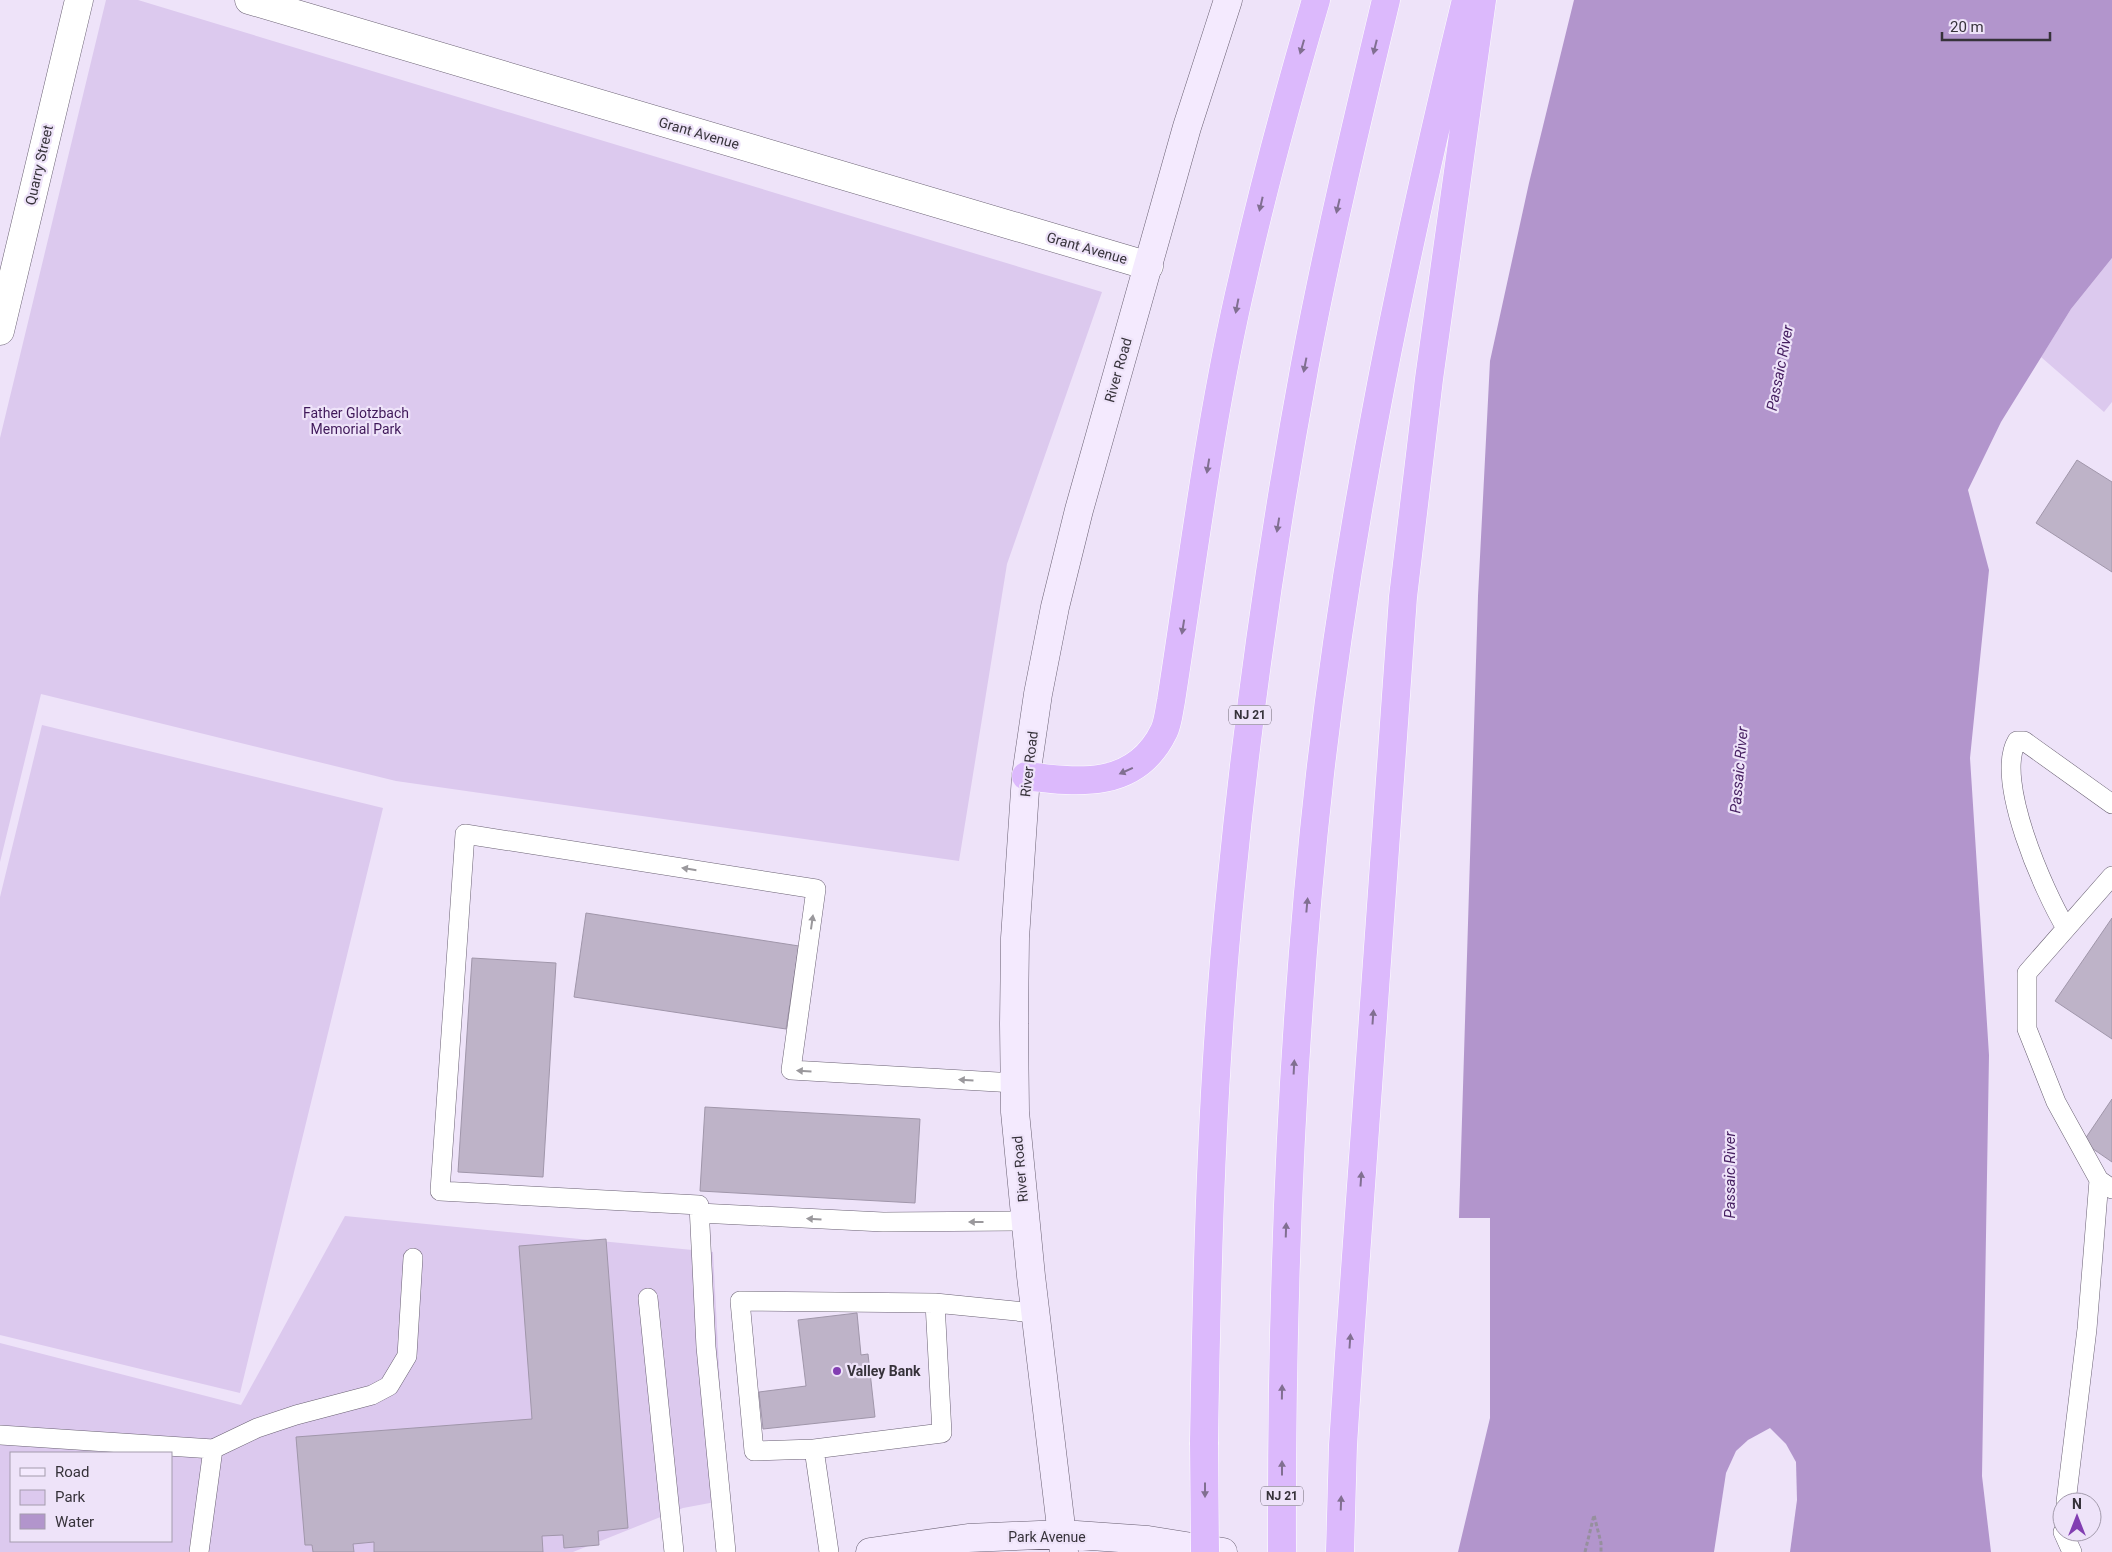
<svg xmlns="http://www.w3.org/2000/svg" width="2112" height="1552" viewBox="0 0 2112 1552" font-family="Roboto,sans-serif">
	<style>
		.green { fill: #dcc9ee; fill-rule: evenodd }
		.water { fill: #b295cc }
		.pier { fill: #eee3f9 }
		.building { fill: #beb3c8; stroke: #a096aa }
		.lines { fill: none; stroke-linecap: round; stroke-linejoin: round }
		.lane-casing { stroke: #6a6173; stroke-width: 20 }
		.street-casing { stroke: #6a6173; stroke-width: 29 }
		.secondary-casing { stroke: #6a6173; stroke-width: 29 }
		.highway-casing { stroke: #fff; stroke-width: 29 }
		.path { stroke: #968f9e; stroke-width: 3; stroke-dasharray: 4 2.5; stroke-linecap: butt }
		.lane { stroke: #fff; stroke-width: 19 }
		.street { stroke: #fff; stroke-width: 28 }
		.secondary { stroke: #f4eafe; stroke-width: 28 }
		.highway { stroke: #dcb9fc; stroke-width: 28 }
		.highway-bridge-casing { stroke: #fff; stroke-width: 29; stroke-linecap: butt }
		.highway-bridge { stroke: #dcb9fc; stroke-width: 28 }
		.oneway { fill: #816f91 }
		.oneway2 { fill: #9a989c }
		.poi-dot { fill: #823eb2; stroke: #eee3f9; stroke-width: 2 }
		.labels { text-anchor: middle; stroke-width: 4.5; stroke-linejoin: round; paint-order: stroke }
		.shield { fill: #eee3f9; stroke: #6d6773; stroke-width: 1 }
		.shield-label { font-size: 12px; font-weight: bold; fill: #36323a }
		.street-label { font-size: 14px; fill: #36323a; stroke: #eee3f9 }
		.park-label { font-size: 14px; fill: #40195a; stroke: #eee3f9 }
		.poi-label { font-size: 14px; font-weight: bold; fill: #36323a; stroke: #eee3f9; text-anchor: start }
		.water-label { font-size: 15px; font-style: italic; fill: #451e60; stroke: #eee3f9 }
	</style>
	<rect width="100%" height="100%" fill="#eee3f9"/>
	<!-- green -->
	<path class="green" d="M106 0H138L1102 292 1007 564 959 861 396 781 41 694 0 862V438Z
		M2112 258V402L2104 412 2041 357 2071 309Z
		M42 725 383 808 240 1393 0 1335V897Z
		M345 1216 713 1252 726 1500 683 1508 573 1552H0V1343L241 1405ZM11 1453H171V1541H11Z"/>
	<!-- water -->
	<path class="water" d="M1574 0H2112V258L2071 309 2001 422 1968 490 1989 570 1970 758 1989 1055 1982 1476 1991 1552H1458L1490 1418V1218H1459L1478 596 1490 361 1529 183Z"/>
	<!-- pier -->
	<path class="pier" d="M1770 1428 1786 1444 1796 1462 1797 1500 1790 1552H1714L1726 1473 1736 1451 1748 1440Z"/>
	<!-- building -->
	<path class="building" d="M2077 460 2112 482V572L2036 523Z
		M586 913 799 946 786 1029 574 997Z
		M2112 918V1039L2055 1001Z
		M472 958 556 963 543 1177 458 1172Z
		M2112 1099V1162L2083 1142Z
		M705 1107 920 1119 915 1203 700 1191Z
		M606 1239 628 1528 598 1531 599 1545 564 1548 563 1535 542 1536 543 1552H374V1542L353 1544 354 1552H313L312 1545H305L296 1437 532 1419 519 1246Z
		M857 1313 861 1355 868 1354 875 1417 763 1429 759 1392 806 1386 798 1320Z"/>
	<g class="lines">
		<defs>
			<path id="lane" d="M2112 876 2027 973V1029L2056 1102 2099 1180 2112 1189
				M2066 928C2044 892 1994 779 2017 741H2024L2112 804
				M699 1213 883 1222 1025 1221
				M648 1298 674 1552
				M740 1301 935 1303 942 1433 814 1449 754 1451Z
				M935 1303 1035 1313
				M0 1435 213 1449 199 1552
				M213 1449 257 1428 296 1415 372 1395 389 1386 407 1356 413 1258
				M814 1449 829 1552
				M2066 1502 2087 1329 2099 1180
				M2063 1532 2072 1552
				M726 1552 706 1347 699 1205 440 1191 465 834 816 889 791 1070 1015 1083"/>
			<path id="street" d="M249 0 1149 266
				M0 331 79 0"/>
			<path id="secondary" d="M870 1552 968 1538 1062 1534 1148 1540 1223 1552
				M1064 1552 1031 1276 1015 1112 1014 1024 1015 938 1026 776 1038 694 1055 607 1079 510 1187 127 1228 0"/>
			<path id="highway" d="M1026 776C1080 783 1136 789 1164 731 1168 723 1169 711 1171 701 1193 560 1210 417 1243 277 1264 184 1289 92 1316 0
				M1204 1442C1207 1256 1212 1071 1231 886 1248 711 1273 537 1305 364 1328 242 1357 121 1386 0
				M1282 1552C1281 1292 1291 1032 1320 774 1350 512 1404 255 1466 0
				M1340 1552 1343 1445 1349 1354 1403 597 1429 379 1482 0"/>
		</defs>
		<!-- lane casing -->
		<use href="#lane" class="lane-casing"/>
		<!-- street casing -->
		<use href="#street" class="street-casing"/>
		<!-- secondary casing -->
		<use href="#secondary" class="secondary-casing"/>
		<!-- highway casing -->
		<use href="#highway" class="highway-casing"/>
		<!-- path -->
		<path class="path" d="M1585 1552 1594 1515 1601 1543V1552"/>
		<!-- lane -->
		<use href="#lane" class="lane"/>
		<!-- street -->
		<use href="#street" class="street"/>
		<!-- secondary -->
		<use href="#secondary" class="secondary"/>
		<!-- highway -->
		<use href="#highway" class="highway"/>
		<defs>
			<path id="highway-bridge" d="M1204 1442 1205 1552"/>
		</defs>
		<!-- highway-bridge casing -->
		<use href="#highway-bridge" class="highway-bridge-casing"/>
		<!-- highway-bridge -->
		<use href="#highway-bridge" class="highway-bridge"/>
	</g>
	<!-- one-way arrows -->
	<defs><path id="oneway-solid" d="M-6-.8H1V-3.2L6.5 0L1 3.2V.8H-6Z" transform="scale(1.25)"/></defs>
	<g class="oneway">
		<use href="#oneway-solid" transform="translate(1302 47) rotate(106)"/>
		<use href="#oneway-solid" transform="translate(1375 47) rotate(104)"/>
		<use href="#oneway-solid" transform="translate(1261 204) rotate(103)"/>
		<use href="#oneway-solid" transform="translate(1338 206) rotate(103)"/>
		<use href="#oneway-solid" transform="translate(1237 306) rotate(101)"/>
		<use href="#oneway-solid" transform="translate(1305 365) rotate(101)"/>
		<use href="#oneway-solid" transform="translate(1208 466) rotate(99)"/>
		<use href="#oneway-solid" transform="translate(1278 525) rotate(99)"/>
		<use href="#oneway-solid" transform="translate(1183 627) rotate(99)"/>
		<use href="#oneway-solid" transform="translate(1126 771) rotate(156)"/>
		<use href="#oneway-solid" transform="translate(1307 905) rotate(-85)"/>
		<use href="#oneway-solid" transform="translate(1373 1017) rotate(-86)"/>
		<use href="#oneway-solid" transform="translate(1294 1067) rotate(-87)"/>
		<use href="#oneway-solid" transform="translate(1361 1179) rotate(-86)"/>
		<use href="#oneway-solid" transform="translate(1286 1230) rotate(-88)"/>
		<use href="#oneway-solid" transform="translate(1350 1341) rotate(-86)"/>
		<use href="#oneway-solid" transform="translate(1282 1392) rotate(-89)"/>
		<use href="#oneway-solid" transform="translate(1282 1468) rotate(-90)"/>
		<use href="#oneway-solid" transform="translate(1205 1490) rotate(90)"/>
		<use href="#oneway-solid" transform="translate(1341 1503) rotate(-88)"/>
	</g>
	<g class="oneway2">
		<use href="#oneway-solid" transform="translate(689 869) rotate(-171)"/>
		<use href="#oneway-solid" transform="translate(812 922) rotate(-82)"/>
		<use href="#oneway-solid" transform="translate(804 1071) rotate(-177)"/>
		<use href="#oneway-solid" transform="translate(966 1080) rotate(-177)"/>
		<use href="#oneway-solid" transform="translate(814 1219) rotate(-177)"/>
		<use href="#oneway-solid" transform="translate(976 1222) rotate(180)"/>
	</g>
	<!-- markers -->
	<circle class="poi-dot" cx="837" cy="1371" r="5"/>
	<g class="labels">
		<!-- shield labels -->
		<g class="shield">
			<rect x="1229" y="705.5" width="42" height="19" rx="4"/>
			<rect x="1261" y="1486.5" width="42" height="19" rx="4"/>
		</g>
		<g class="shield-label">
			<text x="1250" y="719">NJ 21</text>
			<text x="1282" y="1500">NJ 21</text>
		</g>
		<!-- street labels -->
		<g class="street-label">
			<text transform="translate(699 133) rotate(16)" y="5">Grant Avenue</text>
			<text transform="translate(39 165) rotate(-77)" y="5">Quarry Street</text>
			<text transform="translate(1087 248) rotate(16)" y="5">Grant Avenue</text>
			<text transform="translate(1118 370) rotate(-74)" y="5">River Road</text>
			<text transform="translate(1029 764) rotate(-83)" y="5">River Road</text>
			<text transform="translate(1020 1169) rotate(-95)" y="5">River Road</text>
			<text x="1047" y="1542">Park Avenue</text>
		</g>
		<!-- park labels -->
		<g class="park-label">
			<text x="356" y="418">Father Glotzbach<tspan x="356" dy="16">Memorial Park</tspan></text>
		</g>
		<!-- poi labels -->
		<g class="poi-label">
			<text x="847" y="1376">Valley Bank</text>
		</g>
		<!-- water labels -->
		<g class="water-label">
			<text transform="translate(1780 368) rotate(-79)" y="5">Passaic River</text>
			<text transform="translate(1739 770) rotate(-85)" y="5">Passaic River</text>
			<text transform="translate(1730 1175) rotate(-90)" y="5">Passaic River</text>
		</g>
	</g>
	<!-- legend -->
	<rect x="10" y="1452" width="162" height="90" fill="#eee3f9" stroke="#a49cad"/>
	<rect x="20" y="1468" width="25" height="8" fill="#f4eafe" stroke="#a49cad"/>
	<text x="55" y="1477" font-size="15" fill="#36323a">Road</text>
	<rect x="20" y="1490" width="25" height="15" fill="#dcc9ee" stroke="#a49cad"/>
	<text x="55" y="1502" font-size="15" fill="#36323a">Park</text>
	<rect x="20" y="1514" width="25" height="15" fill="#b295cc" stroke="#a49cad"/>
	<text x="55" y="1527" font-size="15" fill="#36323a">Water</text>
	<!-- north arrow -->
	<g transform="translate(2077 1517)"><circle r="24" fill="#eee3f9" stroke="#a49cad"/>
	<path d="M0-4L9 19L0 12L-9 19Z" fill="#823eb2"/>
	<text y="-8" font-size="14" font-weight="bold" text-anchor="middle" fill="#36323a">N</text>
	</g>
	<!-- scale -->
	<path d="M1942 32v8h108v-8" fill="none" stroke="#36323a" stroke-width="2.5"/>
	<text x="1950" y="32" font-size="15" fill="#36323a" stroke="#eee3f9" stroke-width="4" paint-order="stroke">20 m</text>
</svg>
